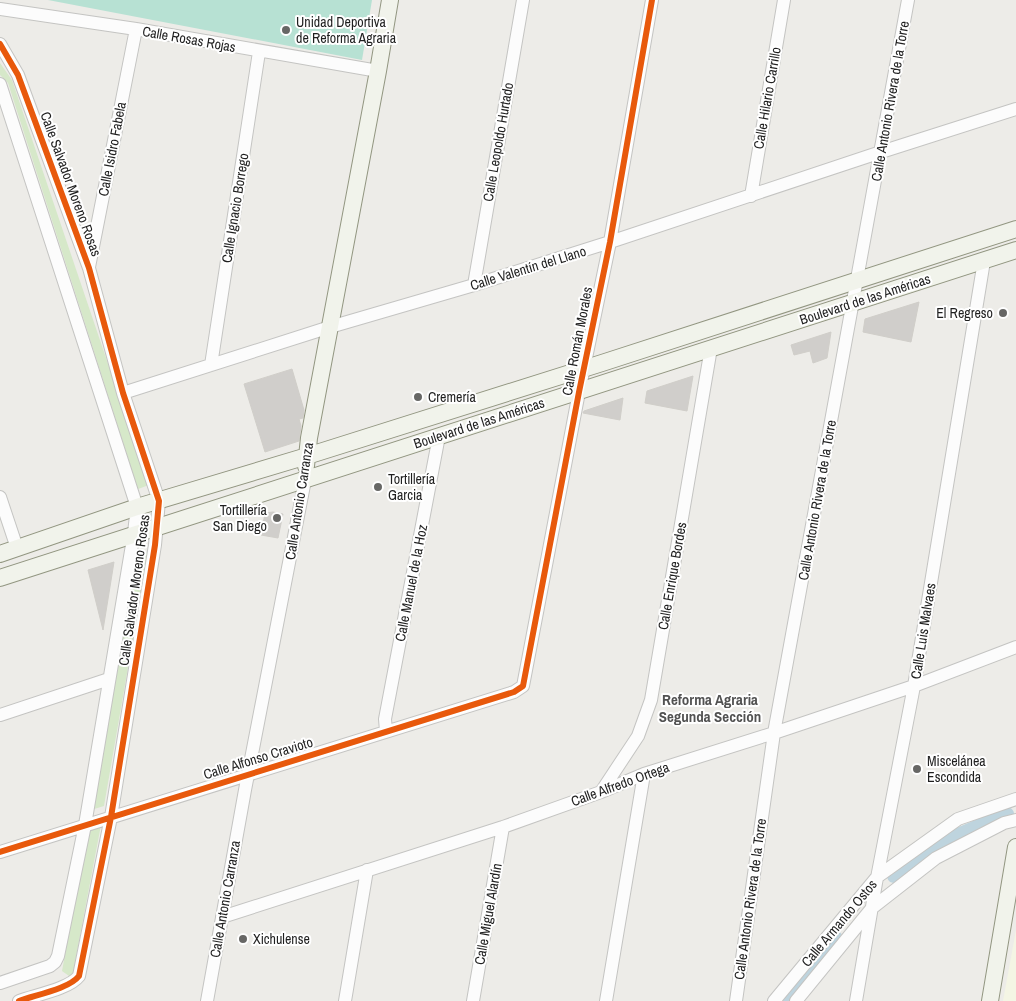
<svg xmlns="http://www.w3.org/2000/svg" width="1016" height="1001" viewBox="0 0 1016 1001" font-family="'Archivo Narrow',sans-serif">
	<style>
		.education { fill: #f4f5e4 }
		.grass { fill: #d6e8c9 }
		.pitch { fill: #b7e1d3 }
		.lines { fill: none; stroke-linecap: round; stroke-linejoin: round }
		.canal { stroke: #bed4de; stroke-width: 14 }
		.building { fill: #d0cecb; stroke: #d0cec9 }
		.street-casing { stroke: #c4c4c2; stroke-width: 14 }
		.secondary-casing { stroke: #929681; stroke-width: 18 }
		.street { stroke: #fcfcfc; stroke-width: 12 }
		.secondary { stroke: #f1f3eb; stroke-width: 16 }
		.cycleway-casing { stroke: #fff; stroke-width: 9 }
		.cycleway { stroke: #e8590c; stroke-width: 6 }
		.poi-dot { fill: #676765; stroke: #fff; stroke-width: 2 }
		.labels { text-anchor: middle; stroke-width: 4; stroke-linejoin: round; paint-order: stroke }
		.poi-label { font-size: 14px; fill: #1f1f1f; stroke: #fff; text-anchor: start }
		.street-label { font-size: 14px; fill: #1f1f1f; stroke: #fff }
		.neighbourhood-label { font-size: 15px; font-weight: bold; fill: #525252; stroke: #fff }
	</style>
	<rect width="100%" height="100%" fill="#edece8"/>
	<!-- education -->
	<path class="education" d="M1016 930V1001H1003Z"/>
	<!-- grass -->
	<path class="grass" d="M0 63 12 80 149 485 138 489 8 83 0 75Z
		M148 552 104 806 91 810 134 557Z
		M101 825 72 978 62 971 88 828Z"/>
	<!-- pitch -->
	<path class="pitch" d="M48 0H372L362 60Z"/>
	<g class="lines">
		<!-- canal -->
		<path class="canal" d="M894 876 951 838 1007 814
			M784 1001 835 937"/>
	</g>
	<!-- building -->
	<path class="building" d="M919 302 911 342 863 332 865 319Z
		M831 332 827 358 813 363 810 351 794 355 791 345Z
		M292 369 304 410 303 418 299 419 301 426 299 441 265 452 244 384Z
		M693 376 687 411 645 403 647 391Z
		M623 398 620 420 583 413 584 411Z
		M273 512 283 514 278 538 261 535 265 513Z
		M114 562 103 630 88 570Z"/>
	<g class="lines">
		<defs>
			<path id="street" d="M0 9 136 29 378 71
				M0 44 18 75 89 268 123 393 159 501 155 545 111 817 79 976C69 989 35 995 19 1001
				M0 84 137 507 134 533 85 825 58 956 55 962 50 966 0 983
				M751 196 784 0
				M89 267 136 29
				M474 285 523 0
				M211 365 259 52
				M123 393 330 327 474 285 610 242 881 152 1016 109
				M0 497 17 548
				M0 715 109 679
				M386 731 385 719 439 436
				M601 792 638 736 651 700 711 348
				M0 852 514 692 523 686 579 392 610 242 652 0
				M222 917 503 827 601 792 644 774 774 733 914 686 1016 647
				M207 1001 245 790 305 480
				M345 1001 367 870
				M473 1001 503 827
				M606 1001 644 774
				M736 1001 774 733 908 0
				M774 1001 877 877 958 819 1016 799
				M796 1001 872 908 936 858 1004 823 1016 820
				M856 1001 876 883 914 686 984 261"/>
			<path id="secondary" d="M306 466 309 438 378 71 390 0
				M0 554 137 507 307 456 602 363 1016 229
				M0 578 1016 250
				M990 1001 1016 847"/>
		</defs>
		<!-- street casing -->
		<use href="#street" class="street-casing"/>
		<!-- secondary casing -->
		<use href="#secondary" class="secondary-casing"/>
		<!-- street -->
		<use href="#street" class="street"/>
		<!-- secondary -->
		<use href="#secondary" class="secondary"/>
		<defs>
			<path id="cycleway" d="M0 44 18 75 89 268 123 393 159 501 155 545 111 817 79 976C69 989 35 995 19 1001
				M0 852 514 692 523 686 579 392 610 242 652 0"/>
		</defs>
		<!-- cycleway casing -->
		<use href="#cycleway" class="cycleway-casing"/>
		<!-- cycleway -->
		<use href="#cycleway" class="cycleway"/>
	</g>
	<!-- markers -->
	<g class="poi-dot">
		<circle cx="286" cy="30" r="5"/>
		<circle cx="1003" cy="313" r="5"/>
		<circle cx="418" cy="397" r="5"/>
		<circle cx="378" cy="487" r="5"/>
		<circle cx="277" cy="518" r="5"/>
		<circle cx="917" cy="769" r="5"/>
		<circle cx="243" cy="939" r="5"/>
	</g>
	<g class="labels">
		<!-- poi labels -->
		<g class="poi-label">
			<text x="296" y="27">Unidad Deportiva<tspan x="296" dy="16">de Reforma Agraria</tspan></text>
			<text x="993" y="318" text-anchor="end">El Regreso</text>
			<text x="428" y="402">Cremería</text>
			<text x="388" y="484">Tortillería<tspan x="388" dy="16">Garcia</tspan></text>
			<text x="267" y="515" text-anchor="end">Tortillería<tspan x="267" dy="16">San Diego</tspan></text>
			<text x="927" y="766">Miscelánea<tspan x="927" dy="16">Escondida</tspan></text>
			<text x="253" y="944">Xichulense</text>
		</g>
		<!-- street labels -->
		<g class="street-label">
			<text transform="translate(189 39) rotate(10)" y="5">Calle Rosas Rojas</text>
			<text transform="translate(767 98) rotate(-80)" y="5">Calle Hilario Carrillo</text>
			<text transform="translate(890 101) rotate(-80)" y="5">Calle Antonio Rivera de la Torre</text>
			<text transform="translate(498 142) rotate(-80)" y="5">Calle Leopoldo Hurtado</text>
			<text transform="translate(112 149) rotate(-79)" y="5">Calle Isidro Fabela</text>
			<text transform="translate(71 184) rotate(70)" y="5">Calle Salvador Moreno Rosas</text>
			<text transform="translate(235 208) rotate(-81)" y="5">Calle Ignacio Borrego</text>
			<text transform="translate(528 268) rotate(-17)" y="5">Calle Valentín del Llano</text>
			<text transform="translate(865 299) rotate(-18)" y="5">Boulevard de las Américas</text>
			<text transform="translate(577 341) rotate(-79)" y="5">Calle Román Morales</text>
			<text transform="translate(479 423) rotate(-18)" y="5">Boulevard de las Américas</text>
			<text transform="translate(817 500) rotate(-80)" y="5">Calle Antonio Rivera de la Torre</text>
			<text transform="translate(299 501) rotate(-81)" y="5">Calle Antonio Carranza</text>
			<text transform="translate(672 576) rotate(-80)" y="5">Calle Enrique Bordes</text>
			<text transform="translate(411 583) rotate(-79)" y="5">Calle Manuel de la Hoz</text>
			<text transform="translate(134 590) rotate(-82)" y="5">Calle Salvador Moreno Rosas</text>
			<text transform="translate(923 631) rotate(-81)" y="5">Calle Luis Malvaes</text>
			<text transform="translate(258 758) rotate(-17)" y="5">Calle Alfonso Cravioto</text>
			<text transform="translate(620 784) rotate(-20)" y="5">Calle Alfredo Ortega</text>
			<text transform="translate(225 899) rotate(-80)" y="5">Calle Antonio Carranza</text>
			<text transform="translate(750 899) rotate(-82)" y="5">Calle Antonio Rivera de la Torre</text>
			<text transform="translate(488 914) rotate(-80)" y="5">Calle Miguel Alardín</text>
			<text transform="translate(839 923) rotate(-50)" y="5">Calle Armando Ostos</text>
		</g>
		<!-- neighbourhood labels -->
		<g class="neighbourhood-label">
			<text x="710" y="705">Reforma Agraria<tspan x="710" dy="17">Segunda Sección</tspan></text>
		</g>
	</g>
</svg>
